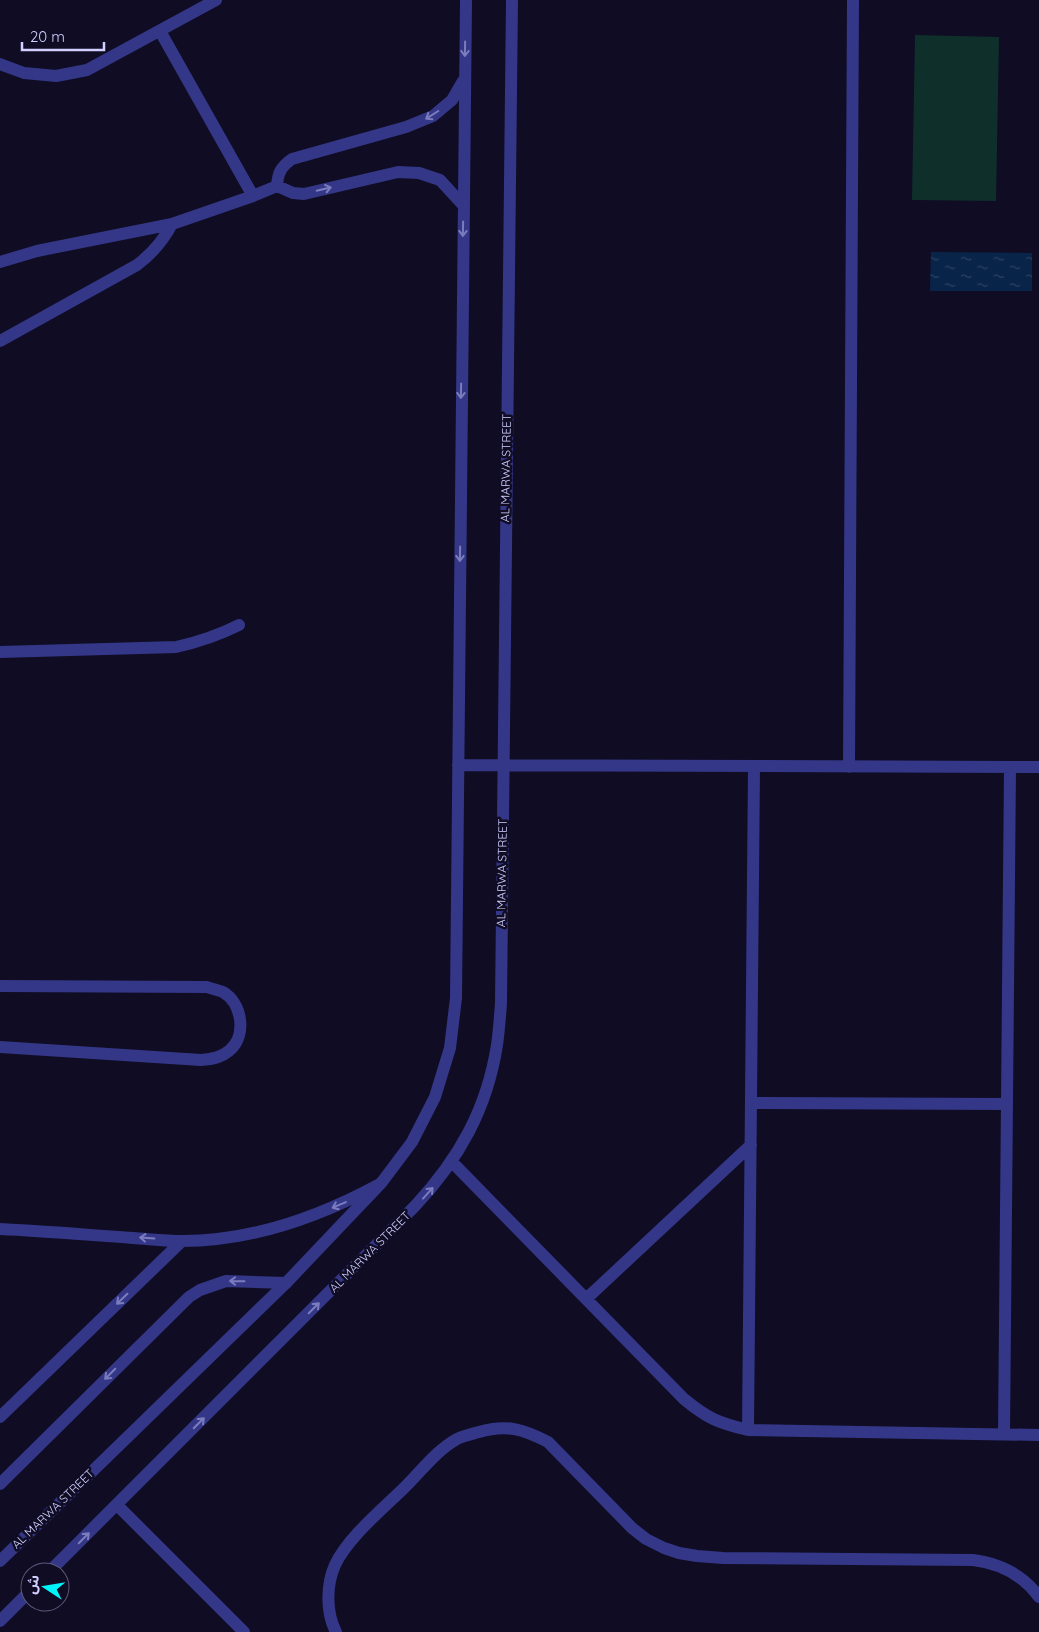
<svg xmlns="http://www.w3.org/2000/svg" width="1039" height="1632" viewBox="0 0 1039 1632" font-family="Quicksand,'Noto Sans Arabic',sans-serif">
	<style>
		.garden { fill: #0f2f2b }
		.water { fill: url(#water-ripples) }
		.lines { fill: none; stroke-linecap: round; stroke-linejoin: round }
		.service { stroke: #343787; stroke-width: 12 }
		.minor { stroke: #343787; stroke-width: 12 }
		.oneway { stroke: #7b7cbd }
		.labels { text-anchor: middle; stroke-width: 5; stroke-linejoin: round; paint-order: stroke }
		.street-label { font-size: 12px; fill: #d1d0ff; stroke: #0f0c24 }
	</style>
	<defs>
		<pattern id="water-ripples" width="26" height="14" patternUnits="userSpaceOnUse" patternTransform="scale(1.25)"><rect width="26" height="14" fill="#082448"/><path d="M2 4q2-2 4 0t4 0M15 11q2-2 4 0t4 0" fill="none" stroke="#2b4363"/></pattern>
	</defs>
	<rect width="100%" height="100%" fill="#0f0c24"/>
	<!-- garden -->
	<path class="garden" d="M915 35 999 37 996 201 912 200Z"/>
	<!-- water -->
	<path class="water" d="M931 252 1032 253V291H930Z"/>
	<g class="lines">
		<!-- service -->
		<path class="service" d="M0 1229C44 1231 89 1235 133 1238 149 1239 166 1241 182 1241 252 1241 317 1218 378 1185
			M0 1417 182 1241
			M0 1484 189 1297 200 1290 226 1281 286 1283"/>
		<!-- minor -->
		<path class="minor" d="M160 31 253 196
			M0 64 24 73 56 76 87 70 216 0
			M277 186C278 172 281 167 292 159L406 127 433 116 452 100 463 81
			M277 186 293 193 304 194 398 172 419 173 440 180 463 205
			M0 262 37 251 172 224 253 196 277 186
			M0 341 137 265C153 253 163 241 172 224
			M0 652 176 647C199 642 219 635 239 625
			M458 765 1039 767
			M849 767 853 0
			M0 986 207 987C212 989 218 990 223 992 242 1003 247 1035 230 1050 221 1058 212 1059 201 1060L0 1047
			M751 1103 1007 1104
			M452 1162 684 1399C707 1418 718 1423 748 1430L1039 1435
			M586 1299 751 1145
			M748 1430 754 767
			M1004 1434 1010 767
			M117 1505 244 1632
			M0 1561 286 1283 382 1182 412 1142 435 1097 450 1048 456 998 466 0
			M49 1572 415 1206C459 1159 487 1109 497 1045 499 1031 500 1017 501 1003L512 0
			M0 1621 30 1591
			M336 1632C326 1613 326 1585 335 1565 348 1537 384 1508 406 1486 422 1470 437 1450 457 1439 463 1436 472 1434 479 1432 506 1424 523 1429 548 1442L632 1528 646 1539 664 1548 679 1553 697 1556 723 1558 973 1560C999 1563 1023 1575 1039 1597"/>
	</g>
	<!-- one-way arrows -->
	<defs><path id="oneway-shaft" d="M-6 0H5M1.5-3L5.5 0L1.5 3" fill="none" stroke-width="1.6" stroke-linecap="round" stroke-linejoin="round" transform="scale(1.25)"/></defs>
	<g class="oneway">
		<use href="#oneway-shaft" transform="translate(465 49) rotate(91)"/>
		<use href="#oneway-shaft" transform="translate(432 115) rotate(148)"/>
		<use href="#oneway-shaft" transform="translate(324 189) rotate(-13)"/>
		<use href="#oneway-shaft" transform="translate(463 229) rotate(91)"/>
		<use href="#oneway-shaft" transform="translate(461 391) rotate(91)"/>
		<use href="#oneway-shaft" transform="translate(460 554) rotate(91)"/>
		<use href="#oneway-shaft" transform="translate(428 1193) rotate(-48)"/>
		<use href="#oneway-shaft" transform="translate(339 1205) rotate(157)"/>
		<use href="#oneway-shaft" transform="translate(147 1238) rotate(-176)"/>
		<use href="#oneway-shaft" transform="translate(237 1281) rotate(-179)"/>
		<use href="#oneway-shaft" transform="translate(122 1299) rotate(136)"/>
		<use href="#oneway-shaft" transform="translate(314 1308) rotate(-45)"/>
		<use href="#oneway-shaft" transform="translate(110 1374) rotate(135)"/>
		<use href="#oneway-shaft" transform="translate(199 1423) rotate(-45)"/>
		<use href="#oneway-shaft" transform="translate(84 1538) rotate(-45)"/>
	</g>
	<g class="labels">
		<!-- street labels -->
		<g class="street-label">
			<text transform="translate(506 468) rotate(-89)" y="4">AL MARWA STREET</text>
			<text transform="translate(502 873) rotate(-89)" y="4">AL MARWA STREET</text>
			<text transform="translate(370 1252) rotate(-45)" y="4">AL MARWA STREET</text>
			<text transform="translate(53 1509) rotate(-44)" y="4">AL MARWA STREET</text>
		</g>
	</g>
	<!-- north arrow -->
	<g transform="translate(45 1587) rotate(282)"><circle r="24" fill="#0f0c24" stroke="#5d5a7c"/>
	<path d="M0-4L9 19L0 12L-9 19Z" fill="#00f5fb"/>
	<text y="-8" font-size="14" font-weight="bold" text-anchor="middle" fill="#d1d0ff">ش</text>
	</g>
	<!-- scale -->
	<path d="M22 42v8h82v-8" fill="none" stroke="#d1d0ff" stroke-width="2.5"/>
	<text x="30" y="42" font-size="15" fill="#d1d0ff" stroke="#0f0c24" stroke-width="4" paint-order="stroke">20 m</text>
</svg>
